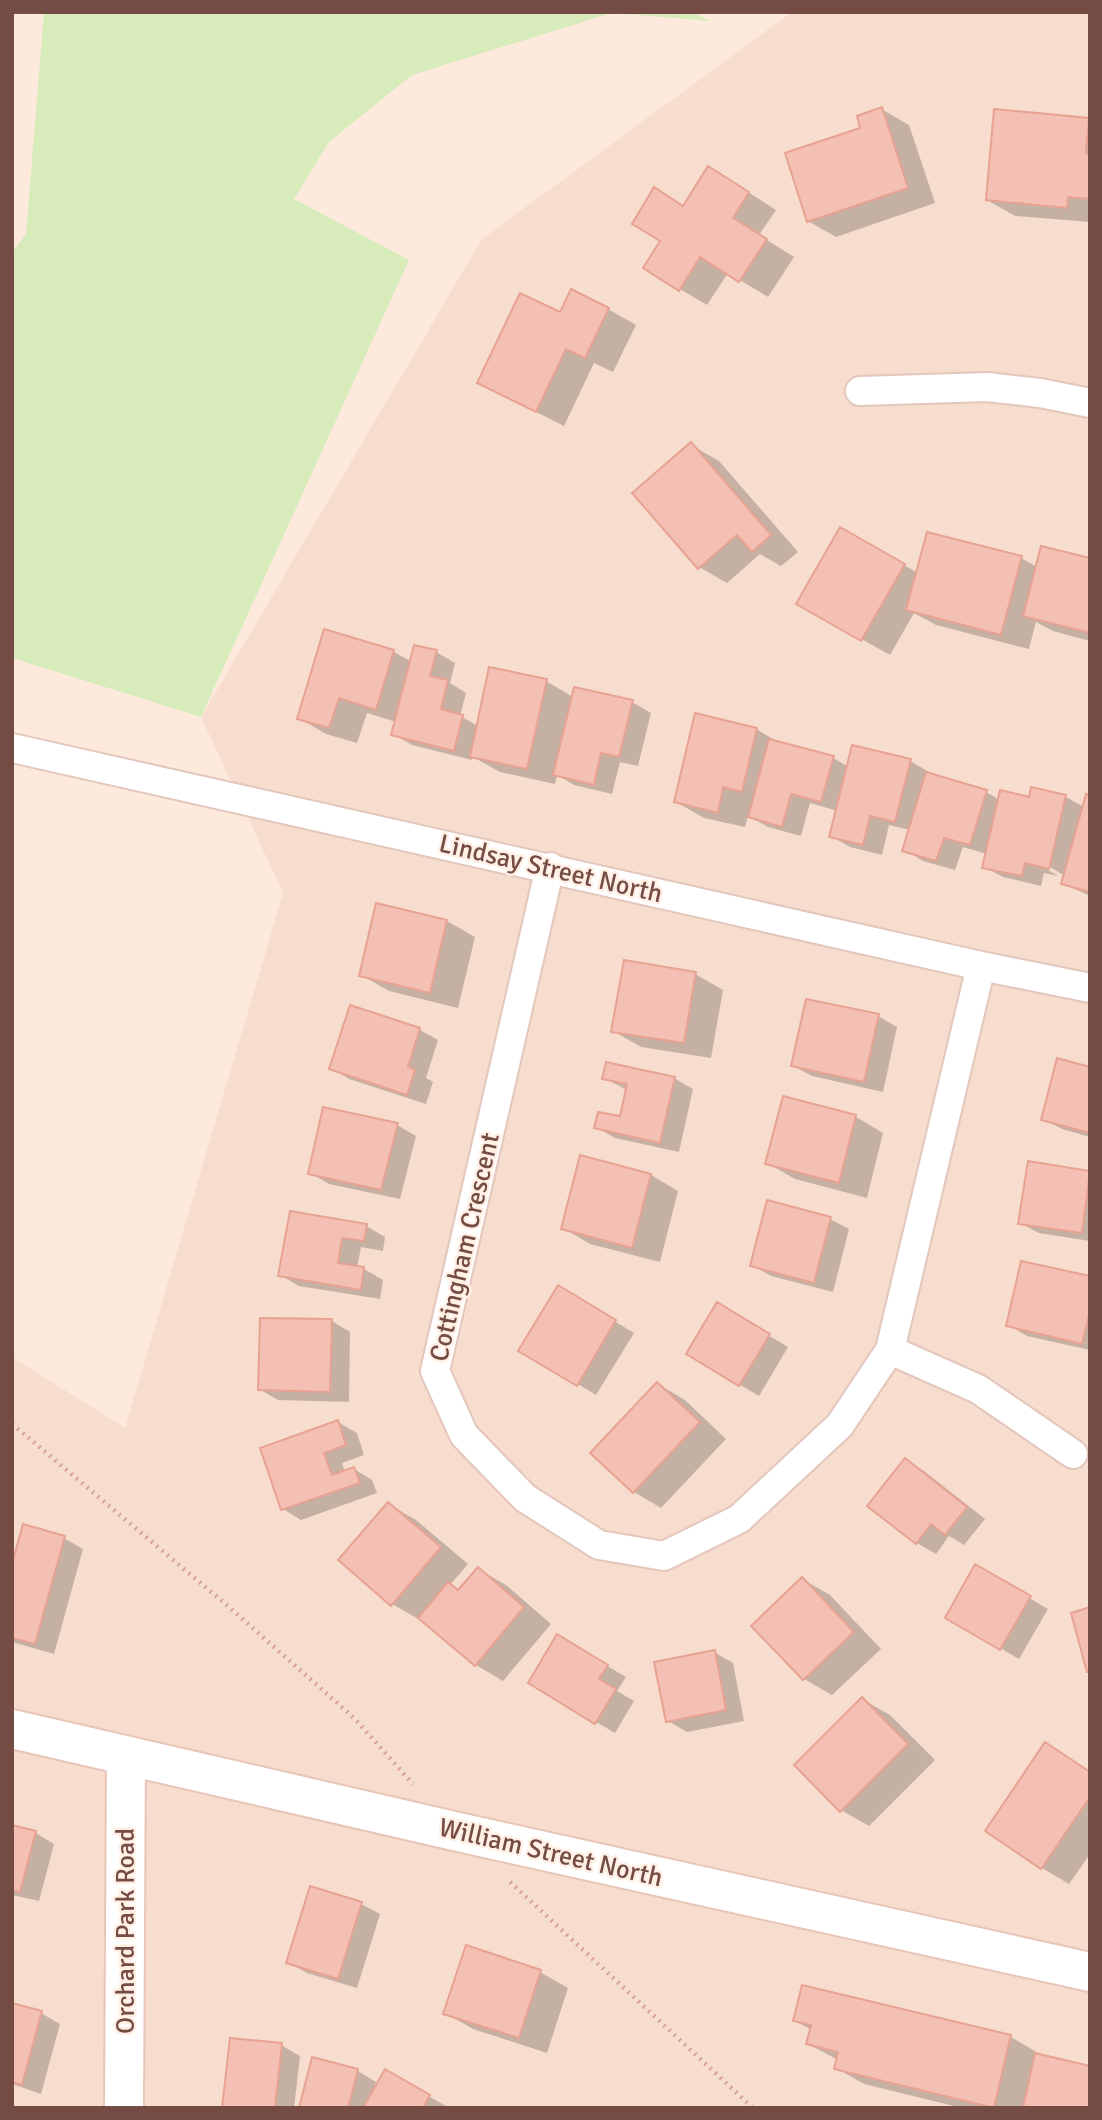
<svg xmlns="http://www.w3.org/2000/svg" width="1102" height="2120" viewBox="0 0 1102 2120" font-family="Signika,sans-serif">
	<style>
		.residential { fill: #f7ddce }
		.green { fill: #d8ebbb }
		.shadow { fill: #0003 }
		.building { fill: #f4c0b3; stroke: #e8a292; stroke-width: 2 }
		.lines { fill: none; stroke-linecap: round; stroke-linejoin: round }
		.street-casing { stroke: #e3c6bc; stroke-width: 32 }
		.secondary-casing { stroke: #e9c5b8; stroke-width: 42 }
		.path { stroke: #d8a397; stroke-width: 4.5; stroke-dasharray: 2 5; stroke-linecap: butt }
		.street { stroke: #fff; stroke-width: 28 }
		.secondary { stroke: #fff; stroke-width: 38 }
		.labels { text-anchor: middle; stroke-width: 5; stroke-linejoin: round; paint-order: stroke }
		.street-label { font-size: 26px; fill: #744c44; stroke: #ffefe4 }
	</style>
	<rect width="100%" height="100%" fill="#fdeadd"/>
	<!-- residential -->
	<path class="residential" d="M792 12H1090V2108H12V1357L125 1428 283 893 201 717 482 239Z"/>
	<!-- green -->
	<path class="green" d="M44 12H692L711 21 612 13 412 75 329 142 294 199 409 260 201 717 12 658V253L26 234Z"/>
	<!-- shadow -->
	<path class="shadow" d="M881 109 909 125 935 203 836 237 808 221 863 129Z
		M1089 120 1090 222 1015 216 987 200Z
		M737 185 776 210 759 235 794 257 768 297 728 273 707 305 680 289 685 207Z
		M608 309 636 325 613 372 594 363 564 426 479 383 561 314Z
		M691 445 719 461 798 552 781 566 760 554 727 583 699 567Z
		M841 530 918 573 1021 558 1037 567 1090 560V641L1053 631 1036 622 1029 649 936 625 914 613 890 655 799 604Z
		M325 631 394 652 412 662 436 652 455 663 450 683 466 693 460 716 478 726 546 681 573 697 632 702 651 713 638 766 620 762 612 794 574 785 557 775 555 784 500 772 473 757 472 760 412 745 393 734 396 722 367 713 357 743 326 734 299 718Z
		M756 729 783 745 833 758 849 767 910 761 929 772 928 774 986 792 1000 800 1030 799 1032 789 1066 797 1084 807 1090 797V896L1064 884 1065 876 1043 863 1041 866 1058 876 1044 873 1041 886 1003 877 984 867 987 854 963 847 955 870 923 861 905 850 910 830 889 825 882 855 850 847 831 836 838 811 810 803 801 836 768 827 748 816 745 827 704 818 676 802Z
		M378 905 447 921 475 937 458 1008 389 991 361 975Z
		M695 974 723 990 711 1058 641 1047 613 1031Z
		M351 1007 420 1030 438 1040 426 1078 433 1082 426 1104 349 1079 331 1068Z
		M878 1016 897 1027 883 1092 812 1076 793 1066Z
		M1090 1069V1137L1062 1129 1043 1119Z
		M604 1078H674L693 1089 679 1152 615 1138 596 1127 621 1118 627 1090Z
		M784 1098 856 1117 883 1133 867 1198 795 1179 767 1163Z
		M397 1125 416 1136 400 1199 329 1184 310 1173Z
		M1090 1172V1241L1039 1233 1020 1223Z
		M651 1175 678 1191 660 1262 590 1244 563 1228Z
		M291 1213 366 1226 385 1237 383 1251 361 1247 357 1268 364 1269 383 1280 380 1299 299 1286 280 1275Z
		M830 1219 849 1229 833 1292 771 1276 752 1265Z
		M1090 1278V1350L1027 1336 1008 1325Z
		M558 1287 634 1333 596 1395 521 1350Z
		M718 1305 788 1347 759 1396 688 1354Z
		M332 1321 350 1332 349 1402 278 1400 259 1389Z
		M658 1384 685 1400 726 1439 661 1508 634 1492Z
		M338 1422 357 1433 364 1455 342 1463 345 1472 354 1469 372 1480 377 1493 301 1520 283 1509Z
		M905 1460 924 1471 985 1519 964 1545 949 1536 936 1554 917 1543 870 1506Z
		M388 1504 416 1520 468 1564 450 1585 460 1590 478 1569 506 1585 551 1624 503 1681 476 1665 421 1619 420 1620 392 1604Z
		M64 1538 83 1549 54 1654 12 1642V1571Z
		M975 1567 1048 1609 1019 1659 947 1617Z
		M802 1579 830 1595 881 1649 832 1695 804 1679 754 1626Z
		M558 1637 626 1677 617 1691 634 1701 615 1733 530 1683Z
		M714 1652 733 1663 744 1721 687 1732 668 1721Z
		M862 1699 890 1715 935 1760 869 1826 841 1810Z
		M1046 1745 1090 1772V1854L1069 1884 1042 1868Z
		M12 1827 36 1833 54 1844 39 1901 12 1895Z
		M361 1904 380 1914 357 1988 307 1973 288 1962Z
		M540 1972 568 1988 547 2053 473 2029 445 2013Z
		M804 1987 1011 2037 1038 2053V2056L1090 2108H962L864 2084 836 2068 838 2060 808 2044 812 2030 795 2021Z
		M12 2005 41 2013 60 2024 41 2094 12 2084Z
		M281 2045 300 2056 294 2108H224Z
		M313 2059 358 2071 376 2082 374 2089 385 2072 448 2107 301 2108Z"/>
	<!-- building -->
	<path class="building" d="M882 107 908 188 807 222 785 153 860 128 857 116Z
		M994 109 1089 118 1086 153 1090 154V199L1068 197 1067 208 986 200Z
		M708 166 749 192 733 218 767 239 739 282 700 257 679 291 643 268 660 241 632 224 654 187 683 206Z
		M571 289 609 308 585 358 566 349 536 412 477 383 520 293 560 312Z
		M691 442 771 535 752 552 737 535 698 569 632 493Z
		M840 527 905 564 861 641 796 604Z
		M927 532 1022 556 1001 635 906 610Z
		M1041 546 1090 558V633L1023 616Z
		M324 629 394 650 376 710 339 698 329 728 297 719Z
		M414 645 437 650 430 676 448 680 441 709 463 715 454 751 391 735Z
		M489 667 547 679 527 769 470 757Z
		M574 687 633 700 619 757 601 753 594 785 553 775Z
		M695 713 757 728 742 792 723 787 718 813 674 802Z
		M769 739 834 756 821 802 791 794 782 827 748 817Z
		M852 745 911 759 895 822 870 816 863 845 829 837Z
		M926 772 987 790 970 845 944 838 936 861 902 851Z
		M1031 787 1066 795 1049 869 1025 863 1022 876 982 868 1000 790 1029 797Z
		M1086 794 1090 795V892L1061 884Z
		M376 903 447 920 430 993 359 976Z
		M624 960 696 972 684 1043 611 1032Z
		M806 999 879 1014 864 1082 791 1066Z
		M350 1005 420 1028 408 1067 415 1070 407 1095 329 1069Z
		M1057 1058 1090 1067V1133L1041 1120Z
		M606 1062 675 1077 660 1143 594 1128 598 1112 620 1116 627 1084 602 1079Z
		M783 1096 856 1115 839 1183 765 1164Z
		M323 1107 398 1123 381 1190 308 1174Z
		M580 1155 651 1174 632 1248 561 1229Z
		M1028 1161 1090 1171 1082 1233 1018 1224Z
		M767 1200 831 1217 814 1283 750 1266Z
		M290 1211 367 1224 364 1241 342 1238 338 1263 364 1267 361 1290 278 1276Z
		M1021 1261 1090 1276V1311L1082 1344 1006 1326Z
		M558 1285 616 1320 577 1386 518 1351Z
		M717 1302 770 1334 739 1386 686 1354Z
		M260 1318 332 1319 330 1392 258 1390Z
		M657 1382 700 1422 633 1493 590 1453Z
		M338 1420 346 1445 324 1453 332 1475 354 1467 360 1483 281 1510 260 1448Z
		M905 1458 967 1507 945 1535 931 1524 916 1544 867 1506Z
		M388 1502 441 1547 391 1606 338 1560Z
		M23 1524 65 1536 35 1644 12 1638V1564Z
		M975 1564 1031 1596 1000 1650 945 1618Z
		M478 1567 524 1607 475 1666 418 1618 448 1582 458 1590Z
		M802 1577 854 1632 803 1680 751 1626Z
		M1090 1607V1672H1087L1071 1613Z
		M557 1634 608 1665 599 1679 616 1689 595 1724 528 1683Z
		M715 1650 726 1710 666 1722 654 1662Z
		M862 1697 908 1744 840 1812 794 1765Z
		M1045 1742 1090 1772V1797L1041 1869 985 1831Z
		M12 1825 36 1831 20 1892 12 1890Z
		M310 1886 362 1902 338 1979 286 1963Z
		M466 1945 541 1970 519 2038 443 2014Z
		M802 1985 1011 2035 994 2108 834 2069 838 2052 806 2044 811 2025 793 2021Z
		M12 2003 42 2011 22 2085 12 2082Z
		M230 2038 282 2043 275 2108H222Z
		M1035 2053 1090 2066V2108H1023Z
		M312 2057 358 2069 348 2108H299Z
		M385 2069 430 2095 423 2108H363Z"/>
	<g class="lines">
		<defs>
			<path id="street" d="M860 391 987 387 1040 393 1090 403
				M12 748 981 966 1090 988
				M550 867 435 1371 464 1435 525 1498 599 1545 664 1556 739 1519 840 1425 890 1350 981 966
				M890 1350 978 1389 1073 1454"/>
			<path id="secondary" d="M12 1729 454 1831 1090 1972
				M124 2108 126 1755"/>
		</defs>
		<!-- street casing -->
		<use href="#street" class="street-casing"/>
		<!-- secondary casing -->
		<use href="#secondary" class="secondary-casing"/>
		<!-- path -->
		<path class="path" d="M12 1424 229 1607 354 1718 413 1784
			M510 1882 753 2108"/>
		<!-- street -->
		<use href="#street" class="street"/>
		<!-- secondary -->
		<use href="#secondary" class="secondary"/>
	</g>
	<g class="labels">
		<!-- street labels -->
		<g class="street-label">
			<text transform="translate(551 868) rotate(13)" y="9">Lindsay Street North</text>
			<text transform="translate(464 1247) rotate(-77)" y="9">Cottingham Crescent</text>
			<text transform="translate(551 1852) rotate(13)" y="9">William Street North</text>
			<text transform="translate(125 1931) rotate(-90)" y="9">Orchard Park Road</text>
		</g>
	</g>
	<!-- border -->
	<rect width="1102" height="2120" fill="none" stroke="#744c44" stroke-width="28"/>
</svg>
